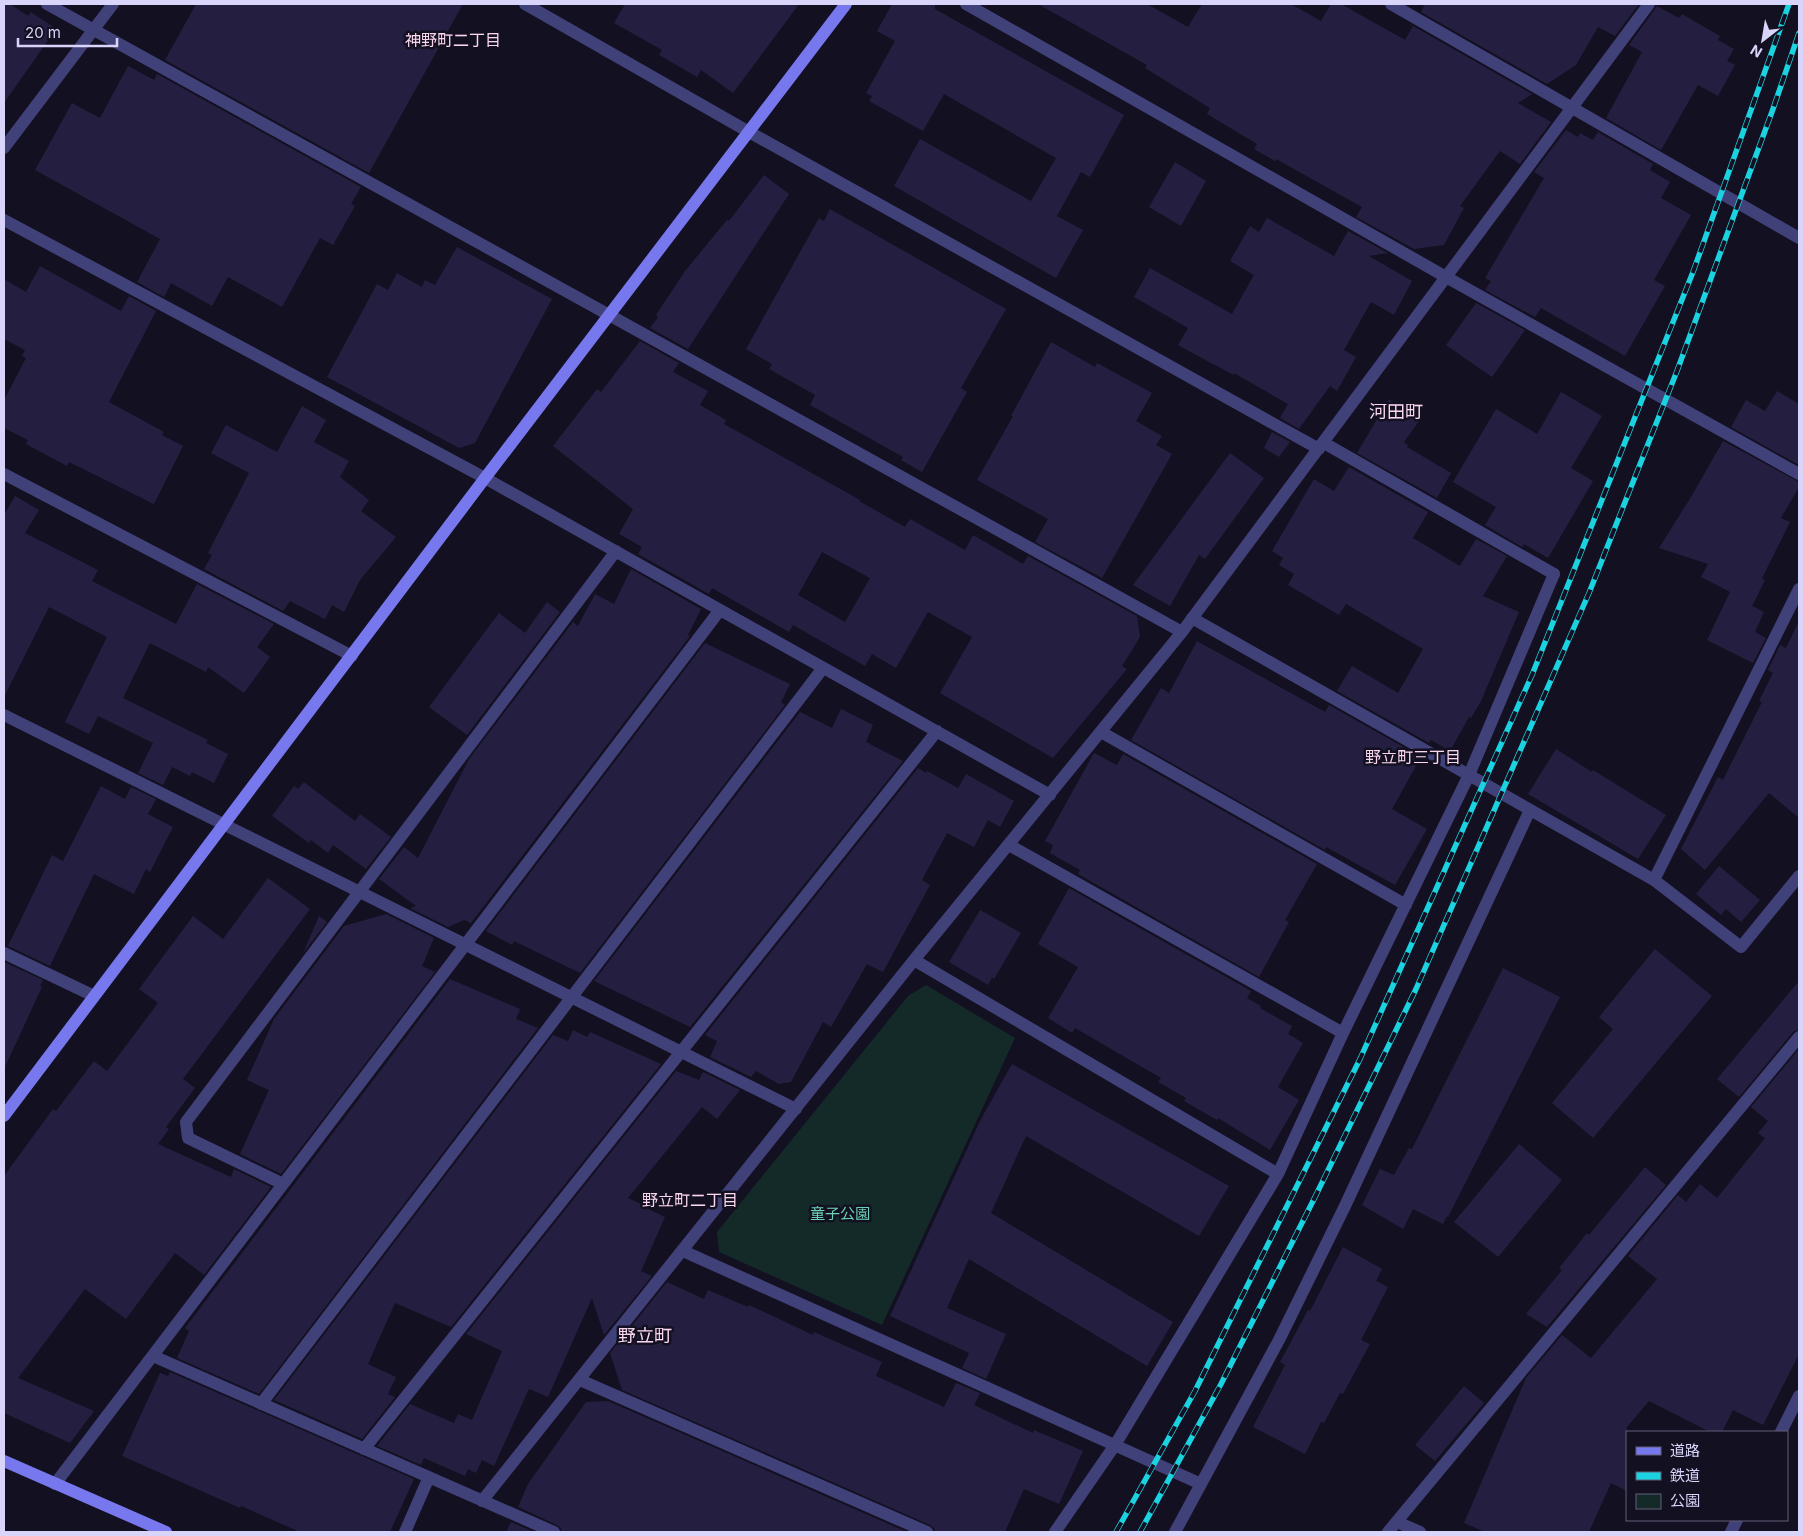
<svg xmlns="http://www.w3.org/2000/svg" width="1803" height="1536" viewBox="0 0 1803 1536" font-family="Inter,'Noto Sans JP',sans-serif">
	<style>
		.green { fill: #142a29 }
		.building { fill: #241f40; fill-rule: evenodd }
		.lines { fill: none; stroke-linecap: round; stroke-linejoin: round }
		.lane { stroke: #41417a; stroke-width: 12 }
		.street { stroke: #41417a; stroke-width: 12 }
		.secondary { stroke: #7878ee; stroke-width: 12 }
		.rail-casing { stroke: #1bd2e0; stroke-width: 5.5 }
		.rail { stroke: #131021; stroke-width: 4; stroke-dasharray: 11; stroke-linecap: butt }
		.labels { text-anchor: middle; stroke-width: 5; stroke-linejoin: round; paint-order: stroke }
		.park-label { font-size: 15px; fill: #6ad1b4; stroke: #131021 }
		.neighbourhood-label { font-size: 16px; fill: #fad7ee; stroke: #131021 }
		.quarter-label { font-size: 18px; fill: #fad7ee; stroke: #131021 }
	</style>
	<rect width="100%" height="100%" fill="#131021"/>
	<!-- green -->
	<path class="green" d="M926 985 1015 1038 882 1325 719 1252 717 1232 908 996Z"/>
	<!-- building -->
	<path class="building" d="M4 4H10L28 16 31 12 56 29 4 103Z
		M196 4H463L369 173 165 60Z
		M625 4H799L733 93 701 70 697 77 659 55 662 50 614 23Z
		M892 4H935V9L1124 115 1090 177 1081 172 1057 216 1083 230 1056 278 894 186 920 139 1031 201 1056 158 944 94 923 131 869 101 872 96 866 93 895 41 877 31Z
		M1038 4H1147L1188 27 1202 4H1291L1321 21 1331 4H1341L1405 40 1413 26 1532 94 1518 103 1551 122 1520 164 1500 151 1460 206 1464 208 1444 245 1414 249 1356 217 1362 207 1276 159 1275 161 1254 149 1257 144 1207 114 1210 108 1145 68 1147 65Z
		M1425 4H1639L1615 36 1598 27 1576 65 1547 84 1421 12Z
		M1657 6 1679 18 1682 14 1720 36 1718 40 1734 49 1727 61 1735 65 1718 96 1698 85 1661 150 1606 118 1642 52 1629 45Z
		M128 66 154 80 157 74 361 187 351 204 355 206 333 245 320 238 282 307 228 277 212 306 171 283 164 297 137 282 160 239 35 170 72 103 100 118Z
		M1566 130 1578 137 1580 133 1593 140 1598 132 1653 164 1650 170 1670 182 1661 198 1691 215 1654 280 1665 286 1625 356 1541 308 1535 317 1485 290 1491 281 1485 278 1544 178 1534 172Z
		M1175 162 1206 181 1181 226 1149 207Z
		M764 175 789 194 688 349 650 328 658 317 656 315 685 271 727 220 729 221Z
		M830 209 1006 309 961 388 967 392 922 472 901 460 903 457 810 405 815 395 769 369 772 364 746 349 819 218 824 221Z
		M1267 218 1334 256 1348 231 1388 253 1369 256 1412 281 1394 315 1371 302 1344 350 1356 357 1337 391 1330 386 1299 429 1280 418 1288 404 1234 373V375L1209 362 1178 345 1188 328 1134 297 1150 268 1232 314 1254 275 1230 261 1250 226 1259 232Z
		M457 247 552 299 475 443 459 448 327 377 377 284 388 290 397 273 422 287 425 280 435 285Z
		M40 266 121 311 129 296 156 311 109 402 164 432 162 435 183 446 154 504 69 462 67 466 26 444 28 440 4 428V400L26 358 22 356 25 350 4 339V279L26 292Z
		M1476 303 1525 330 1492 377 1446 345Z
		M640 341 679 363 673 372 708 391 700 405 726 420 724 424 860 500 859 501 905 527 910 519 965 550 973 535 1023 564 1028 556 1137 616 1140 637 1122 666 1127 669 1053 758 940 693 972 637 928 612 896 668 872 654 865 666 793 625 789 632 712 588 709 594 638 554 642 547 619 534 633 509 553 446 597 389 601 392ZM822 552 870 578 845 622 798 595Z
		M1051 342 1095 367 1097 363 1152 393 1136 421 1162 436 1156 445 1172 454 1102 578 1035 542 1048 519 977 480 1013 416H1011Z
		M1777 391 1799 404V465L1731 427 1746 400 1765 411Z
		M1561 392 1602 416 1571 468 1593 481 1548 558 1524 544 1522 547 1485 525 1496 507 1453 482 1496 409 1537 434Z
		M1389 399 1419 421 1404 442 1408 445 1407 447 1451 473 1437 498 1357 453Z
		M302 406 326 420 314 442 349 461 340 477 369 500 361 511 396 537 360 580 344 612 332 605 325 619 290 601 283 611 204 569 212 555 208 553 249 473 211 453 226 425 277 452Z
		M1272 432 1290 442 1279 457 1264 448Z
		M1723 441 1799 482V487L1781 518 1790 522 1762 578 1765 580 1752 606 1764 612 1755 632 1766 638 1753 663 1707 640 1730 592 1701 577 1708 564 1659 548 1691 497Z
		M1230 453 1264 478 1205 559 1199 555 1170 606 1133 585Z
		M1349 467 1428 512 1413 538 1460 566 1476 539 1507 556 1483 596 1519 612 1481 701 1471 718 1469 717 1450 751 1431 740 1429 743 1337 691 1352 666 1398 693 1423 649 1346 604 1339 615 1288 585 1294 574 1279 565 1283 558 1272 551 1314 479 1334 491Z
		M15 496 39 510 25 533 98 570 92 581 176 624 197 584 274 624 257 647 270 657 244 693 208 667 206 672 150 643 123 698 208 740 206 743 228 754 214 783 192 772 190 776 172 767 163 785 138 773 153 743 98 716 89 734 65 722 107 637 49 607 4 697V515Z
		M631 569 701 609 688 635 690 636 471 923 464 920 448 927 410 908 416 906 379 879 404 847 418 858 469 759 573 622 578 626 595 594 614 604Z
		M547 602 560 612 467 735 429 707 499 613 525 633Z
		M1799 621V818L1769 793 1705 870 1681 849 1718 777 1723 780 1762 702 1759 701 1773 673 1768 670 1780 645 1786 648Z
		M1197 641 1325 712 1329 705 1421 757 1392 809 1427 829 1395 885 1326 847 1325 850 1131 740 1161 688 1169 693Z
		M705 643 790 684 781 702 785 705 580 973 514 941 512 945 486 931Z
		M841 709 873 725 866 742 903 761 690 1027 594 981 800 712 832 728Z
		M1556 749 1592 772 1593 770 1666 815 1638 859 1528 794Z
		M1094 753 1117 765 1123 754 1317 864 1285 920 1289 922 1259 977 1078 874 1080 870 1050 853 1053 845 1045 841Z
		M918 768 926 773 927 771 958 788 966 774 1014 801 1000 827 988 820 974 847 947 833 922 880 930 885 883 972 867 964 831 1027 823 1022 791 1082 779 1084 756 1071 751 1077 710 1057 717 1041 705 1035Z
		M304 782 355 821 360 814 391 837 366 869 333 845 328 853 311 840 309 843 272 816 294 786 298 789Z
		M101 786 125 799 131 787 156 799 148 814 173 827 150 872 146 869 134 894 94 874 50 966 8 946 52 855 63 861Z
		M1719 866 1760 900 1741 922 1726 909 1721 915 1696 894Z
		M268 878 310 909 183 1079 195 1088 166 1127 169 1129 158 1144 231 1177 234 1169 271 1187 204 1275 175 1253 126 1319 85 1289 18 1378 94 1411 70 1443 4 1413V1176L53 1109 56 1111 94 1061 107 1071 158 1003 139 989 193 916 223 939Z
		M1069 888 1251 991 1247 998 1261 1006 1260 1008 1292 1026 1288 1034 1303 1043 1278 1087 1299 1100 1270 1150 1218 1118 1217 1120 1184 1101 1186 1098 1158 1082 1161 1078 1075 1028 1072 1033 1048 1018 1078 967 1038 944Z
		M980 910 1021 933 994 979 992 977 988 985 949 962Z
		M386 914 434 938 422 966 435 972 281 1174 240 1154 269 1090 247 1080 274 1019 344 926Z
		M319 916 327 922 303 953Z
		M1655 949 1712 996 1593 1138 1552 1103 1613 1029 1599 1017Z
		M4 962 43 980 40 986 42 987 4 1069Z
		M1503 968 1560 997 1448 1217 1447 1216 1443 1224 1413 1209 1403 1229 1362 1205 1380 1169 1394 1175 1409 1148 1412 1149Z
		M450 979 520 1009 516 1019 538 1028 259 1394 177 1358 189 1331 185 1328Z
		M1799 981V1029L1793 1032 1739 1097 1717 1079Z
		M573 1030 587 1037 590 1032 661 1064 451 1327 395 1303 368 1364 396 1377 388 1394 395 1397 362 1439 274 1400 553 1035 568 1041Z
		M1799 1049V1354L1763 1425 1733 1410 1722 1432H1710L1649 1401 1627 1427V1491L1611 1483 1589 1532H1485L1464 1523 1526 1378 1562 1335 1591 1358 1657 1279 1628 1256 1678 1195 1686 1202 1700 1184 1717 1198 1765 1138 1758 1133 1768 1121 1751 1107Z
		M1012 1064 1229 1186 1199 1236 1026 1136 991 1213 1173 1322 1147 1366 969 1259 947 1308 1006 1334 986 1379 962 1368 969 1353 890 1316 981 1119Z
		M676 1071 699 1080 703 1072 740 1090 717 1119 702 1107 628 1198 641 1204 640 1205 665 1217 641 1271 652 1276 604 1335 592 1298 548 1397 529 1389 494 1466 482 1460 476 1473 468 1469 465 1476 424 1458 421 1465 377 1446 410 1404 454 1423 458 1414 472 1420 502 1351 466 1334Z
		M1519 1144 1562 1180 1498 1257 1454 1222Z
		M1645 1167 1666 1185 1547 1327 1526 1314 1562 1270 1559 1268 1568 1257 1587 1233 1589 1235Z
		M1343 1247 1382 1269 1376 1281 1388 1287 1361 1340 1370 1344 1343 1394 1340 1393 1324 1423 1321 1422 1305 1454 1253 1427 1285 1365 1280 1362 1308 1310 1310 1311Z
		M667 1282 704 1299 708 1290 748 1307 749 1305 813 1335 814 1332 882 1362 876 1376 944 1407 956 1383 980 1393 974 1405 1033 1433 1034 1430 1083 1451 1059 1504 1024 1489 1005 1532H935L934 1528 930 1525 622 1390 610 1353Z
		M170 1372 414 1479 390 1532H300L241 1506 240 1508 122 1456 160 1373 168 1376Z
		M1464 1386 1484 1403 1435 1461 1415 1445Z
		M608 1401 907 1532H562L561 1528 557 1525 518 1507 528 1484 586 1402Z
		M511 1522 534 1532H506Z"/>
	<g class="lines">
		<!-- lane -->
		<path class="lane" d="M1324 443 1554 574
			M1654 880 1799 589"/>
		<!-- street -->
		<path class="street" d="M47 4 1182 632
			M525 4 749 132 1319 449
			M966 4 1446 277 1799 474
			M1391 4 1799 238
			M4 148 113 4
			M4 220 485 478 1050 795
			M4 474 352 656
			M1192 618 1654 880 1741 947 1799 876
			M4 715 796 1109
			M1101 732 1406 905
			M1009 845 1343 1033
			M4 953 94 996
			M914 960 1278 1174
			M283 1184 188 1138 186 1122 616 551
			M683 1251 1201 1484
			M153 1356 554 1532
			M580 1380 927 1532
			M261 1404 823 668
			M1781 1432 1799 1396
			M364 1449 937 731
			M55 1484 720 610
			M482 1501 914 960 1182 632 1649 4
			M1397 1522 1420 1532
			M405 1532 429 1477
			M1055 1532 1115 1445 1278 1174 1343 1033 1469 775 1554 574
			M1175 1532 1279 1340 1345 1206 1530 810
			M1388 1532 1799 1037
			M1731 1532 1737 1520"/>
		<!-- secondary -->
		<path class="secondary" d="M4 1116 485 478 846 4
			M4 1461 166 1532"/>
		<defs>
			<path id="rail" d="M1116 1532 1195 1391 1360 1059 1532 675 1693 272 1789 4
				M1140 1532 1221 1384 1316 1195 1416 989 1589 593 1677 371 1773 109 1799 33"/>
		</defs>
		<!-- rail casing -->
		<use href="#rail" class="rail-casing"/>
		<!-- rail -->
		<use href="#rail" class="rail"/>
	</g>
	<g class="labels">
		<!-- park labels -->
		<g class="park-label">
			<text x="840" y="1219">童子公園</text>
		</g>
		<!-- neighbourhood labels -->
		<g class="neighbourhood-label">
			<text x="453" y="46">神野町二丁目</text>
			<text x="1413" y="763">野立町三丁目</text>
			<text x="690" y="1206">野立町二丁目</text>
		</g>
		<!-- quarter labels -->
		<g class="quarter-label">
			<text x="1396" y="418">河田町</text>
			<text x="645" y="1342">野立町</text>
		</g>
	</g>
	<!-- border -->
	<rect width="1803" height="1536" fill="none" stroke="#d9d5fa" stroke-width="10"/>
	<!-- legend -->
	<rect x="1626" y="1431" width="162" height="90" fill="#131021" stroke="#625f78"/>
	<rect x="1636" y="1447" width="25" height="8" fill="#7878ee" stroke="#625f78"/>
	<text x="1670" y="1456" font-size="15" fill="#d9d5fa">道路</text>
	<rect x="1636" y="1472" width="25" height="8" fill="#1bd2e0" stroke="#625f78"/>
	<text x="1670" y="1481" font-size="15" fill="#d9d5fa">鉄道</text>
	<rect x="1636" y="1494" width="25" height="15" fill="#142a29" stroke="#625f78"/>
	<text x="1670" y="1506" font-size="15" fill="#d9d5fa">公園</text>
	<!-- north arrow -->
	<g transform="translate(1763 40) rotate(211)" stroke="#131021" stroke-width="4" paint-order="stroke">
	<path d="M0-4L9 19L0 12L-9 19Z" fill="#d9d5fa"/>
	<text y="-8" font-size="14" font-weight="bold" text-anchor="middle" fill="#d9d5fa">N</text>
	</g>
	<!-- scale -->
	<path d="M18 38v8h99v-8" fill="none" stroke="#d9d5fa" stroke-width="2.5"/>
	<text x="25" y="38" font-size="15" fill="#d9d5fa" stroke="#131021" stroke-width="4" paint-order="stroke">20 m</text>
</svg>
